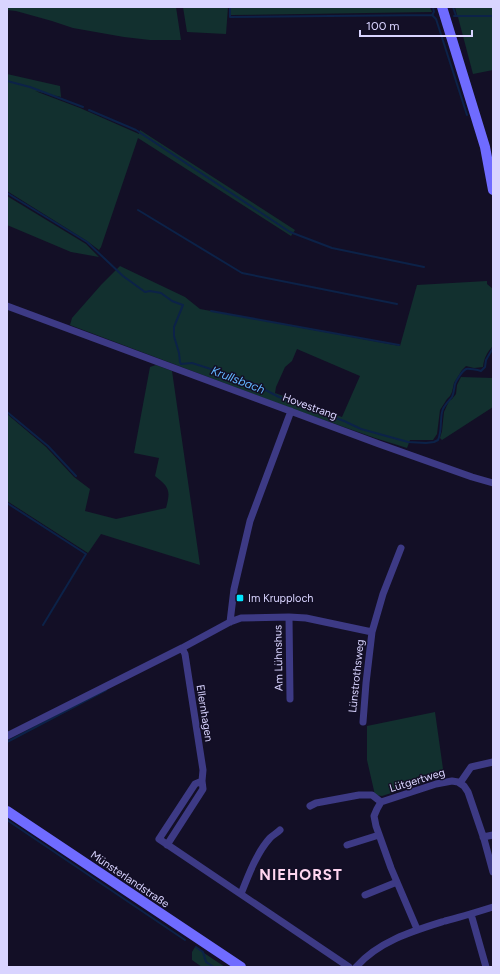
<svg xmlns="http://www.w3.org/2000/svg" width="500" height="974" viewBox="0 0 500 974" font-family="Figtree,sans-serif">
	<style>
		.green { fill: #12302f; fill-rule: evenodd }
		.lines { fill: none; stroke-linecap: round; stroke-linejoin: round }
		.stream { stroke: #0c2248; stroke-width: 2 }
		.minor { stroke: #3d3a85; stroke-width: 7 }
		.secondary { stroke: #6f6bff; stroke-width: 10 }
		.poi-dot { fill: #00e5ff; stroke: #130f26; stroke-width: 1.5 }
		.labels { text-anchor: middle; stroke-width: 3; stroke-linejoin: round; paint-order: stroke }
		.street-label { font-size: 11px; fill: #d9d4ff; stroke: #130f26 }
		.poi-label { font-size: 11px; fill: #d9d4ff; stroke: #130f26; text-anchor: start }
		.water-label { font-size: 12px; font-style: italic; fill: #62b6ff; stroke: #130f26 }
		.district-label { font-size: 15px; font-weight: bold; letter-spacing: 1px; fill: #ffd6f0; stroke: #130f26 }
	</style>
	<rect width="100%" height="100%" fill="#130f26"/>
	<!-- green -->
	<path class="green" d="M7 7H176L181 40H150L124 37 73 28 52 21 16 11 7 10Z
		M183 7H228L226 34 187 32Z
		M231 7H430L432 12 231 15Z
		M455 7H493V15H457Z
		M458 17H493V70L473 74Z
		M7 74 60 86 61 97 35 91 80 108 139 134 140 130 295 230 291 236 138 138 101 247 99 250 87 241 7 191Z
		M7 196 86 244 99 257 71 252 7 225Z
		M120 266 185 297 200 309 400 346 417 285 487 281V284L493 289V346C487 352 484 358 483 367L474 368 466 366 462 370 454 383 452 392 450 396 447 399 440 410 437 434 433 440H410L407 448 375 438 293 409 70 325 72 318 101 285ZM297 349 360 376 342 417 275 393 276 387 285 367 292 361Z
		M156 365 172 371 200 565 101 534 88 553 7 501V414L46 447 74 477 90 489 85 511 116 519 166 508C171 490 169 487 155 476L159 458 134 453 150 367Z
		M461 377 493 378V407L442 440 440 438 442 431 444 412 449 401 452 399 456 394 457 385Z
		M435 712 444 776 382 796 375 795 367 760V726Z
		M195 947 225 967H202L192 960V952Z"/>
	<g class="lines">
		<!-- stream -->
		<path class="stream" d="M230 7V17L433 15
			M433 7 434 12 432 15 436 19 467 115
			M453 7 456 16
			M454 16H493
			M7 81 30 87 83 107
			M89 110 136 130 290 232 332 248 424 267
			M7 193 87 242 123 276 145 292 150 291 161 293 172 301 180 304 183 305 174 327V336L179 353 180 362 181 364 192 363 217 371 232 377 248 381 279 397 344 421 361 429 408 442 426 443 434 442 438 440C442 431 440 422 442 412 443 406 448 402 452 397 454 393 454 389 455 384 456 381 462 371 466 369 468 368 478 370 481 371L485 367 486 360 493 348
			M138 210 242 273 397 304
			M211 311 399 345
			M7 412 48 446 76 476
			M7 503 86 554 43 625
			M7 742 106 690
			M7 820 185 940
			M196 947 203 952 206 962 214 967"/>
		<!-- minor -->
		<path class="minor" d="M7 306 379 444 472 477 493 483
			M289 617 290 699
			M230 622 234 589 250 521 291 411
			M182 648 185 654 203 770 202 781
			M363 722 366 683 372 632 383 594 401 548
			M7 736 182 648 230 622 241 618 289 617 306 618 372 632
			M460 783 471 767 493 762
			M310 806 316 803 359 795H372L381 802
			M483 837 493 835
			M167 845 203 789 202 781 195 784 159 839 349 967
			M347 845 379 835
			M241 894C248 876 257 852 270 838 273 835 277 833 280 830
			M365 895 397 882
			M471 914 486 967
			M417 929 391 868 376 826 374 816 377 809 381 802 436 784 452 781 458 782 464 786 468 792 484 839 493 872
			M356 967C379 941 413 931 445 921 461 917 477 912 493 907"/>
		<!-- secondary -->
		<path class="secondary" d="M442 7 485 147 493 190
			M7 811 241 967"/>
	</g>
	<!-- markers -->
	<rect class="poi-dot" x="236" y="594" width="8" height="8" rx="2"/>
	<g class="labels">
		<!-- street labels -->
		<g class="street-label">
			<text transform="translate(310 406) rotate(20)" y="4">Hovestrang</text>
			<text transform="translate(278 658) rotate(-91)" y="4">Am Lühnshus</text>
			<text transform="translate(356 676) rotate(-84)" y="4">Lünstrothsweg</text>
			<text transform="translate(205 713) rotate(81)" y="4">Ellernhagen</text>
			<text transform="translate(417 780) rotate(-17)" y="4">Lütgertweg</text>
			<text transform="translate(130 879) rotate(34)" y="4">Münsterlandstraße</text>
		</g>
		<!-- poi labels -->
		<g class="poi-label">
			<text x="248" y="602">Im Krupploch</text>
		</g>
		<!-- water labels -->
		<g class="water-label">
			<text transform="translate(238 380) rotate(21)" y="4">Krullsbach</text>
		</g>
		<!-- district labels -->
		<g class="district-label">
			<text x="301" y="880">NIEHORST</text>
		</g>
	</g>
	<!-- border -->
	<rect width="500" height="974" fill="none" stroke="#d9d4ff" stroke-width="16"/>
	<!-- scale -->
	<path d="M360 30v6h112v-6" fill="none" stroke="#d9d4ff" stroke-width="2"/>
	<text x="366" y="30" font-size="12" fill="#d9d4ff" stroke="#130f26" stroke-width="3" paint-order="stroke">100 m</text>
</svg>
